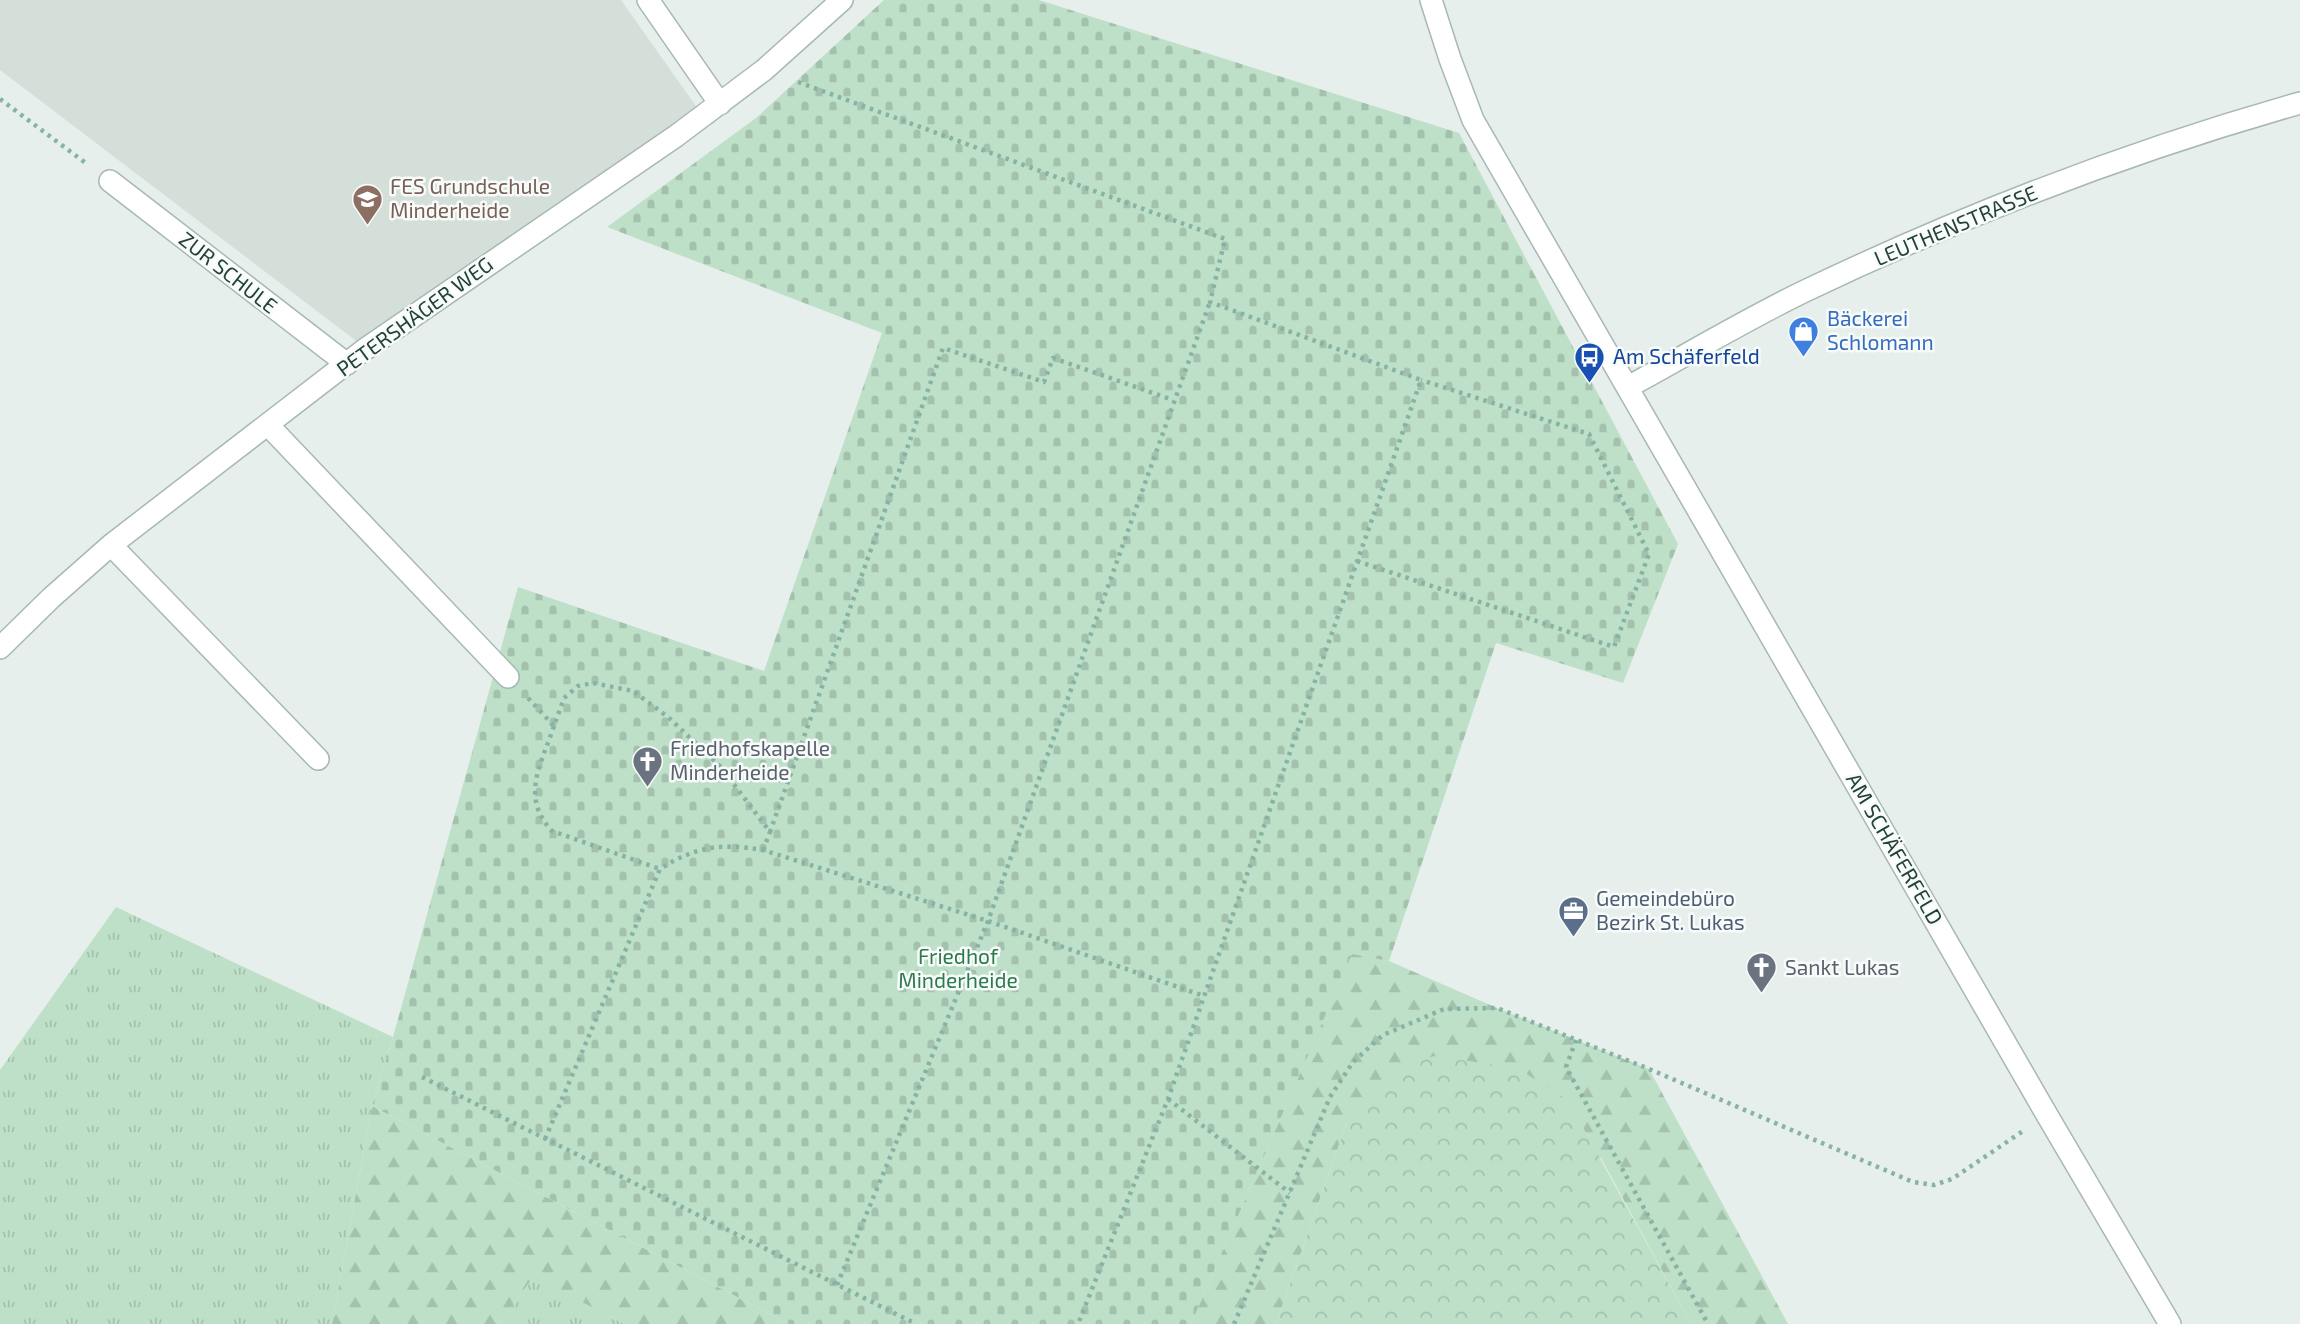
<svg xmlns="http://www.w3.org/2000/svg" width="2300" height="1324" viewBox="0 0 2300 1324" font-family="'Exo 2',sans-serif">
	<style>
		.built { fill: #d4dfda }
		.grass { fill: url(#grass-tufts) }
		.forest { fill: url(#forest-firs) }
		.cemetery { fill: url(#cemetery-stones) }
		.park { fill: url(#park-crowns) }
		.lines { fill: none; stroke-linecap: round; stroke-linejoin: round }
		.minor-casing { stroke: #a8b8b2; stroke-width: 24 }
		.path { stroke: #86b3a5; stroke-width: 4.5; stroke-dasharray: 3.5 5; stroke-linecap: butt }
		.minor { stroke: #fff; stroke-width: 21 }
		.labels { text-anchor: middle; stroke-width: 5; stroke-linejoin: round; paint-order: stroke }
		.education-label { font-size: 21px; fill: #785e54; stroke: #f7fbf9; text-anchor: start }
		.street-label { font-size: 21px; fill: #24423a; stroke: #f7fbf9 }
		.shop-label { font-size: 21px; fill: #366cbe; stroke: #f7fbf9; text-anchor: start }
		.transit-label { font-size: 21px; fill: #164399; stroke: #f7fbf9; text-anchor: start }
		.worship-label { font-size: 21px; fill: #5b616d; stroke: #f7fbf9; text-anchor: start }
		.service-label { font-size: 21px; fill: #4e5e75; stroke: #f7fbf9; text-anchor: start }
		.park-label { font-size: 21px; fill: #2d7a4b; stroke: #f7fbf9 }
	</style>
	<defs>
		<pattern id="grass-tufts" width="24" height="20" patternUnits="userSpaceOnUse" patternTransform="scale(1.75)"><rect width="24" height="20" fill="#bfe0c8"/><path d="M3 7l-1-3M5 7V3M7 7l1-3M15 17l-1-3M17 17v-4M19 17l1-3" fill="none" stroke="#a4c1ad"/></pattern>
		<pattern id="forest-firs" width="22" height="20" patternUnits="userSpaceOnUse" patternTransform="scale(1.75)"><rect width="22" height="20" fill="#bfe0c8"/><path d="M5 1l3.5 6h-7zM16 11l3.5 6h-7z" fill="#a4c1ad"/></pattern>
		<pattern id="cemetery-stones" width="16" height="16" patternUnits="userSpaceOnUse" patternTransform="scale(1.75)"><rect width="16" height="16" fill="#bfe0c8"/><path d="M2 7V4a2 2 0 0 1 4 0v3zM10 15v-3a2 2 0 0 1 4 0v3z" fill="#a4c1ad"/></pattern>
		<pattern id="park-crowns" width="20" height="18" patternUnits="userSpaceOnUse" patternTransform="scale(1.75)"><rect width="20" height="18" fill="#bfe0c8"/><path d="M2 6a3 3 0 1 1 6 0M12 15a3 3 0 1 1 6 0" fill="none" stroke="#a4c1ad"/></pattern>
	</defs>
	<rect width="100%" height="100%" fill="#e6efeb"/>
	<!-- built -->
	<path class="built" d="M0 0H621L698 109 359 343 0 70Z"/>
	<!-- grass -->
	<path class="grass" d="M116 907 393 1037 372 1106 332 1324H0V1070Z
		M533 1276 625 1324H499Z"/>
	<!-- forest -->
	<path class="forest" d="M1352 953 1389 961 1497 1008 1649 1069 1788 1324H1691L1601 1158 1347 1122 1276 1324H1191Z
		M372 1106 789 1324H625L533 1277 499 1324H332Z"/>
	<!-- cemetery -->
	<path class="cemetery" d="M884 0H1039L1459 133 1678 544 1623 683 1496 643 1389 961 1352 954 1191 1324H789L372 1106 393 1037 518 587 764 671 882 333 607 227 756 118Z"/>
	<!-- park -->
	<path class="park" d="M1434 1056 1517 1068 1568 1100 1691 1324H1276L1347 1122 1390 1073Z"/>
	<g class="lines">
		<defs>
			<path id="minor" d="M648 0 720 104
				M1431 0 1450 59 1473 120 2047 1115 2170 1324
				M110 181 347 364
				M1628 387C1687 355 1745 320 1805 291 1964 215 2130 151 2300 103
				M268 425 508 677
				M111 545 318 759
				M0 648 51 598 111 545 364 350 676 136 764 70 842 0"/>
		</defs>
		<!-- minor casing -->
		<use href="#minor" class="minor-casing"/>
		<!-- path -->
		<path class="path" d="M798 82 1225 239 1210 302 1421 380 1168 1099 1078 1324
			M0 99 87 164
			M1357 561 1614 647 1649 554 1589 434 1421 380
			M528 698 554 726 564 698 578 686 593 683 633 691 668 717 720 766 770 832 943 348 1044 382 1053 358 1173 400
			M554 726C541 765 520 797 552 831L660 869
			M763 850 770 832
			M1576 1040 1566 1067 1708 1324
			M422 1077 916 1324
			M1168 1099 1290 1193
			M545 1139 660 869C696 846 721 843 763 850L988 921 1204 996
			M837 1285 988 921 1210 302
			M1234 1324 1330 1097 1353 1062 1383 1035 1444 1009 1497 1008 1649 1069 1913 1182 1934 1185 1952 1179 2023 1131"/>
		<!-- minor -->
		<use href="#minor" class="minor"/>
	</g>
	<!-- icons -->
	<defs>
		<symbol id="school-pin" viewBox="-11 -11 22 30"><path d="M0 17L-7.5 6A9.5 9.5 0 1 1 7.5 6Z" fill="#8d6e63" stroke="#f7fbf9"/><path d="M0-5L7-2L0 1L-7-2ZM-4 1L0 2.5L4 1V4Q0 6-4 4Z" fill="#fff"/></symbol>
		<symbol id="shop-pin" viewBox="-11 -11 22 30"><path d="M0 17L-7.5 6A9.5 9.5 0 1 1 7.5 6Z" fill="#3f7fe0" stroke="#f7fbf9"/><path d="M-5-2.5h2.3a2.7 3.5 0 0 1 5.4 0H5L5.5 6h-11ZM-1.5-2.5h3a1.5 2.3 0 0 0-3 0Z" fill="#fff"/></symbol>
		<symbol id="bus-pin" viewBox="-11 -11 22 30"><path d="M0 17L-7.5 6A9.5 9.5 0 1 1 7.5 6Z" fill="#1a4fb4" stroke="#f7fbf9"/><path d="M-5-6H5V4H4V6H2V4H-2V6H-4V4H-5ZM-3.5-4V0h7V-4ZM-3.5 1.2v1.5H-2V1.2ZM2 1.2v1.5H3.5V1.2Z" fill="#fff"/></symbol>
		<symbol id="church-pin" viewBox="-11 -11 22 30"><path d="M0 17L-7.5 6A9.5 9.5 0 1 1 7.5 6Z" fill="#6b7280" stroke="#f7fbf9"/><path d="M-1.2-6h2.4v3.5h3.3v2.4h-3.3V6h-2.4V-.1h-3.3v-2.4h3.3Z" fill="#fff"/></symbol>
		<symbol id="office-pin" viewBox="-11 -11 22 30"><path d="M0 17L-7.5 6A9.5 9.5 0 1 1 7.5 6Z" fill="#5c6f8a" stroke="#f7fbf9"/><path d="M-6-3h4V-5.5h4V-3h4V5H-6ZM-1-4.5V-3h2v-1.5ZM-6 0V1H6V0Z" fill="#fff"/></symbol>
	</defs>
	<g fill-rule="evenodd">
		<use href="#school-pin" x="350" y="182" width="35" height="47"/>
		<use href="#shop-pin" x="1786" y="314" width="35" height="47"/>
		<use href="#bus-pin" x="1572" y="340" width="35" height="47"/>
		<use href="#church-pin" x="630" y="744" width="35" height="47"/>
		<use href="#office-pin" x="1556" y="894" width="35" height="47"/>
		<use href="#church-pin" x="1744" y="950" width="35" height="47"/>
	</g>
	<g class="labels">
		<!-- education labels -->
		<g class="education-label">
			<text x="390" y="194">FES Grundschule<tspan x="390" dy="24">Minderheide</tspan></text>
		</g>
		<!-- street labels -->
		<g class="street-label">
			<text transform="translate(1956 226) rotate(-23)" y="7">LEUTHENSTRASSE</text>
			<text transform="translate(228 273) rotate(38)" y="7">ZUR SCHULE</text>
			<text transform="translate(415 317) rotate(-36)" y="7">PETERSHÄGER WEG</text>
			<text transform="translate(1894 849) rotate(60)" y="7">AM SCHÄFERFELD</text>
		</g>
		<!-- shop labels -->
		<g class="shop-label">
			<text x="1827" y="326">Bäckerei<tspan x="1827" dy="24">Schlomann</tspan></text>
		</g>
		<!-- transit labels -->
		<g class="transit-label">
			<text x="1613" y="364">Am Schäferfeld</text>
		</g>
		<!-- worship labels -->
		<g class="worship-label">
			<text x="670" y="756">Friedhofskapelle<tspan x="670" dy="24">Minderheide</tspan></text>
			<text x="1785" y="975">Sankt Lukas</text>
		</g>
		<!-- service labels -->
		<g class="service-label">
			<text x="1596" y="906">Gemeindebüro<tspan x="1596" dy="24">Bezirk St. Lukas</tspan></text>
		</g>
		<!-- park labels -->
		<g class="park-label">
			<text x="958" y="964">Friedhof<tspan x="958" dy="24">Minderheide</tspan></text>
		</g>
	</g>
</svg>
